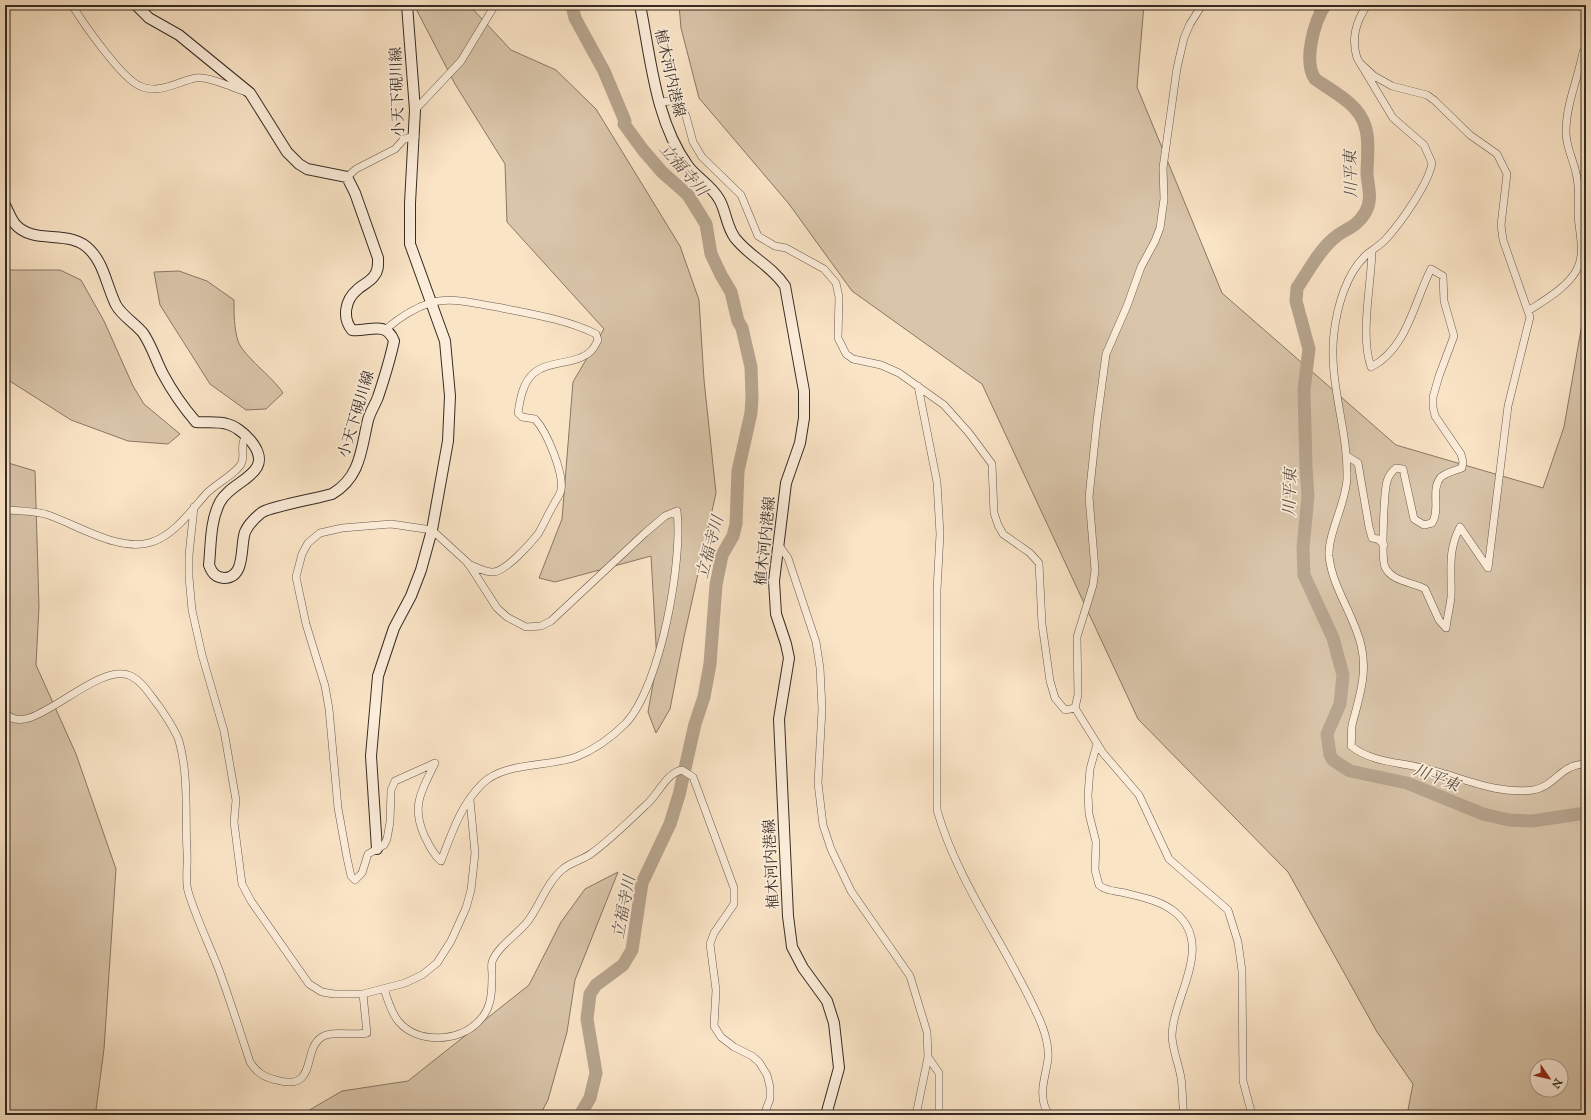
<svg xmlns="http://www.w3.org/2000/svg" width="1591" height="1120" viewBox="0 0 1591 1120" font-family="'IM FELL Great Primer','Noto Serif JP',serif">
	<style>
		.green { fill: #d9c5aa; stroke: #877866; fill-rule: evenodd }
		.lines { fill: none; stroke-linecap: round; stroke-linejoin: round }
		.river { stroke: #b7a58f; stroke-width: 13 }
		.street-casing { stroke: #66594c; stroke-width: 8 }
		.secondary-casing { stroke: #352b23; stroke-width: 12 }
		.street { stroke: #fcedda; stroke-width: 7 }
		.secondary { stroke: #fcedda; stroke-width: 10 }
		.labels { text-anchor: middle; stroke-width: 3.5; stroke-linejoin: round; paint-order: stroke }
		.street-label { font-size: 15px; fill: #352b23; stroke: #fcedda }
		.water-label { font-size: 16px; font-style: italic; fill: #5c5043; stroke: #fcedda }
	</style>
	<rect width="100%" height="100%" fill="#fae4c6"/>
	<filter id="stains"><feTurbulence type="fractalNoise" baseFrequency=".005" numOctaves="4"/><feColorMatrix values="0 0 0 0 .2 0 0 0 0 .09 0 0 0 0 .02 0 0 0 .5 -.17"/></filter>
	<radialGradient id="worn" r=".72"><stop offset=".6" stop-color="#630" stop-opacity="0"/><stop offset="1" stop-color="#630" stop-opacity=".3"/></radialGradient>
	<!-- green -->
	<path class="green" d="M414 5H469L511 50 556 70 596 109 680 246 699 300 704 380 716 493 684 637 670 709 656 733 648 712 657 662 651 556 555 582 539 578 562 519 573 382 604 329 507 222 505 164 455 84Z
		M679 5H1144L1137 87 1222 293 1396 445 1543 488 1564 427 1586 301V1115H1407L1413 1084 1377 1032 1288 872 1138 719 982 384 852 291 789 204 699 98 681 28ZM1537 1066H1561V1090H1537Z
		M5 267 11 270H60L81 280 104 321 133 386 144 404 180 434 168 444 128 441 71 420 5 378Z
		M179 271 207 281 234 300C234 313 234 328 238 341 244 357 272 376 283 393L266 409 246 410 210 384 160 305 154 272Z
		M5 462 35 471 39 607 36 665 76 754 116 869 104 1049 96 1110 97 1115H5Z
		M618 872 575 980 567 1032 548 1100 540 1115H301L342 1091 408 1081 529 985 561 922 585 889Z"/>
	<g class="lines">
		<!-- river -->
		<path class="river" d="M572 5 575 18 604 71 625 121 624 124 643 150 662 172 688 195 706 224 711 254 721 275 731 292 738 321 742 328 751 367 752 398 751 413 738 471 736 524 733 536 722 555 716 585 710 664 704 697 695 724 679 795 670 824 642 883 632 950 623 965 596 985 590 994 587 1019 596 1073 590 1098 580 1115
			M1325 5C1314 22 1303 61 1315 79 1332 91 1359 104 1365 126 1370 140 1367 159 1367 174 1368 187 1373 200 1365 213 1355 229 1345 228 1333 239 1318 252 1308 272 1297 288L1296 301 1309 349 1304 390 1306 467 1308 496 1303 548 1304 575 1333 638 1343 675 1340 704 1327 734 1330 755 1333 760 1350 771 1407 783 1483 814 1509 820 1532 821 1586 813"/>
		<defs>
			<path id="street" d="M72 5C83 23 122 79 140 86 144 88 151 89 155 89 169 89 183 80 196 78 209 76 233 88 246 92
				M1202 5 1190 24 1184 38 1177 68 1163 168 1164 199 1160 228 1155 241 1141 267 1127 306 1106 354 1097 421 1089 497 1095 570 1093 585 1077 637 1078 695 1075 708 1103 753 1139 795 1169 859 1228 910 1238 942 1242 971 1243 1081 1252 1115
				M1367 5C1356 22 1351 38 1357 58L1393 118 1424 145 1432 163C1429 183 1400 224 1385 240 1379 246 1372 250 1366 255 1346 274 1337 307 1334 333 1328 382 1348 428 1347 477 1347 501 1328 532 1329 556 1332 587 1354 615 1361 645 1368 673 1359 698 1352 725 1351 732 1352 739 1351 746 1372 763 1401 762 1426 769 1462 777 1495 795 1533 790 1555 787 1560 764 1586 764
				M1360 63 1374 76 1392 86 1427 95 1434 100 1470 135 1497 154 1507 174 1501 225 1503 240 1530 317 1508 406 1488 568 1460 527C1447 552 1452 571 1451 597 1450 607 1447 618 1446 628L1439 620 1425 589C1413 582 1392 582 1385 567 1381 558 1384 492 1387 481 1389 475 1391 472 1396 468L1403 469 1414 519 1424 525 1432 523C1441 510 1430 489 1441 477 1446 473 1456 470 1462 468L1463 462 1461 454 1435 416 1433 407V397L1439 376 1454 336 1444 301 1443 276 1431 269C1414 302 1407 349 1371 367 1360 335 1371 287 1372 251
				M660 102 672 101 681 106 686 116 693 142 702 157 741 195 758 236 775 246 786 248 824 269 836 283 839 297 838 338 846 354 853 359 881 365 899 373 944 405 969 433 992 464 994 513 998 525 1003 534 1030 553 1039 563 1042 624 1050 681 1055 698 1065 710 1075 708
				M415 110 461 61 495 5
				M347 177 356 169 395 149 404 139 415 136
				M1528 311C1545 300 1570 286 1578 267 1585 253 1579 231 1578 215 1578 200 1580 189 1576 173 1573 159 1566 147 1566 132 1566 104 1578 79 1583 52
				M386 329C399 318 414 308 430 303 451 296 476 304 497 307 531 314 565 319 596 334L598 340C596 344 594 348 591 351 577 365 549 360 534 373 523 382 520 399 518 413L522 417 535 419C547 432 564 473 561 490 560 495 556 500 554 504 548 514 544 524 538 534 530 544 507 570 494 572 486 573 476 567 468 564
				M918 386 937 482 940 534 937 590V810C959 887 1010 950 1041 1023 1045 1033 1049 1048 1048 1059 1046 1074 1040 1089 1044 1104 1045 1108 1047 1111 1049 1115
				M1347 456 1358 463 1369 527 1372 538 1378 539 1384 545
				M194 507 189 555V577L192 610 202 655 224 731 236 800 234 822 242 884 251 901 309 984 322 992 334 994H363L405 983 422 975 437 963 451 941 466 908 471 890 475 853 470 800
				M677 511C683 560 661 685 626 723 613 736 594 750 576 757 548 767 503 762 482 784 460 806 452 833 441 861 433 854 429 845 424 835 411 805 422 790 435 763L395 781 391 790 390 822 387 839 384 845 368 854 362 873 355 880 351 876 347 858 338 808 329 709 325 686 306 624 296 577 302 554 308 543 320 533 342 528 391 524 432 530 468 563 497 608 507 617 526 627 541 626 551 621 645 533 665 516Z
				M5 516 9 510C21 511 34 511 45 514 77 524 118 553 152 542 174 535 191 511 206 494 214 485 239 472 242 462 245 452 239 448 246 435
				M778 544 788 558 816 642 820 668 822 709 818 783 823 825 831 849 851 891 910 976 927 1032 928 1057 916 1115
				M5 712C27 745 96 659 131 676 143 682 150 695 158 705 165 715 175 729 179 741 189 775 185 817 187 852 188 865 185 880 188 891 196 918 209 944 219 970 230 1000 240 1031 250 1062 257 1073 264 1077 276 1080 319 1092 301 1050 322 1037 332 1030 354 1036 367 1033L363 994
				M1097 744 1090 769 1088 795 1089 814 1096 842 1095 870 1099 885C1105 891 1117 891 1125 893 1142 897 1162 901 1176 913 1215 947 1172 997 1172 1037 1173 1051 1179 1065 1181 1078 1183 1090 1182 1103 1184 1115
				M384 989C388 1000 391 1013 399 1022 418 1044 459 1042 478 1022 492 1009 492 992 492 974 492 971 491 966 492 962 497 947 518 934 528 921 540 905 547 882 563 869 571 862 583 860 592 853 611 839 629 821 646 805 658 795 666 773 682 770L693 777 734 888V904L714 933 710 944 716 990 714 1026 721 1037 734 1047 752 1056 759 1062 767 1075 770 1087V1099L764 1115
				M928 1057 939 1073V1115"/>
			<path id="secondary" d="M640 5C651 59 655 120 688 166 697 178 711 185 719 199 726 210 726 226 735 238 751 258 771 265 785 286L804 391V418L800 443 786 483 774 581 776 614 786 644 789 658 779 719 788 916 792 947 803 968 827 1001 834 1023 839 1068 826 1115
				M5 205C8 211 11 219 15 224 34 246 70 228 90 250 104 264 107 287 116 305 122 316 135 323 143 333 152 346 156 361 163 374 172 391 184 408 196 422 207 423 217 421 227 424 241 427 266 451 257 467 249 481 229 486 220 502 210 521 211 545 209 565 212 573 215 577 224 578 246 578 240 546 245 532 248 525 255 518 261 513 268 507 319 498 332 494 361 477 361 449 368 420 370 412 375 405 378 397 384 379 390 360 394 341 386 320 368 332 352 330 342 318 345 300 357 290 362 285 370 282 374 276 379 270 378 264 378 258L355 193 347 177 307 169 299 164 287 152 250 93 179 35 149 18 136 5
				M377 849 371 756 378 676 394 628 411 596 421 570 432 530 448 441 450 396 445 341 410 244V203L415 110 407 5"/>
		</defs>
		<!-- street casing -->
		<use href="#street" class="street-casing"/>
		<!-- secondary casing -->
		<use href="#secondary" class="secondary-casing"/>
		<!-- street -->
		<use href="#street" class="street"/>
		<!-- secondary -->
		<use href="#secondary" class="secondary"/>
	</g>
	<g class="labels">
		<!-- street labels -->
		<g class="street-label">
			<text transform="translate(670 73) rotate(77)" y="5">植木河内港線</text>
			<text transform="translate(397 92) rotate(-92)" y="5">小天下硯川線</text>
			<text transform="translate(356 414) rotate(-73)" y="5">小天下硯川線</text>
			<text transform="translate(765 541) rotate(-84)" y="5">植木河内港線</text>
			<text transform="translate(771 864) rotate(-93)" y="5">植木河内港線</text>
		</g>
		<!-- water labels -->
		<g class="water-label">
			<text transform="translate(684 169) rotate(49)" y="6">立福寺川</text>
			<text transform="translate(1350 174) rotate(-91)" y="6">川平東</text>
			<text transform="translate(1289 492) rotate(-88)" y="6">川平東</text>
			<text transform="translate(709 547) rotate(-75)" y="6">立福寺川</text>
			<text transform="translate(1437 777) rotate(21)" y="6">川平東</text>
			<text transform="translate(623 907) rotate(-79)" y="6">立福寺川</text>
		</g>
	</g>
	<!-- margin -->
	<rect width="1591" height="1120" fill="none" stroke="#fae4c6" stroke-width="20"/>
	<rect x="6" y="6" width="1579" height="1108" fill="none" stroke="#352b23" stroke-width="2"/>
	<rect x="10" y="10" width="1571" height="1100" fill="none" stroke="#352b23"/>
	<!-- north arrow -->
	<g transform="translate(1549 1078) rotate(124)"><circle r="19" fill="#fcedda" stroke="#ac9f91"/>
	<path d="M0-3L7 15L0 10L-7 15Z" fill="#8f2418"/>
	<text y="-6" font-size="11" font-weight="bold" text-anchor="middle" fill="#352b23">N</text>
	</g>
	<rect width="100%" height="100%" filter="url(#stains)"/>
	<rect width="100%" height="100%" fill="url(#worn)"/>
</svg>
